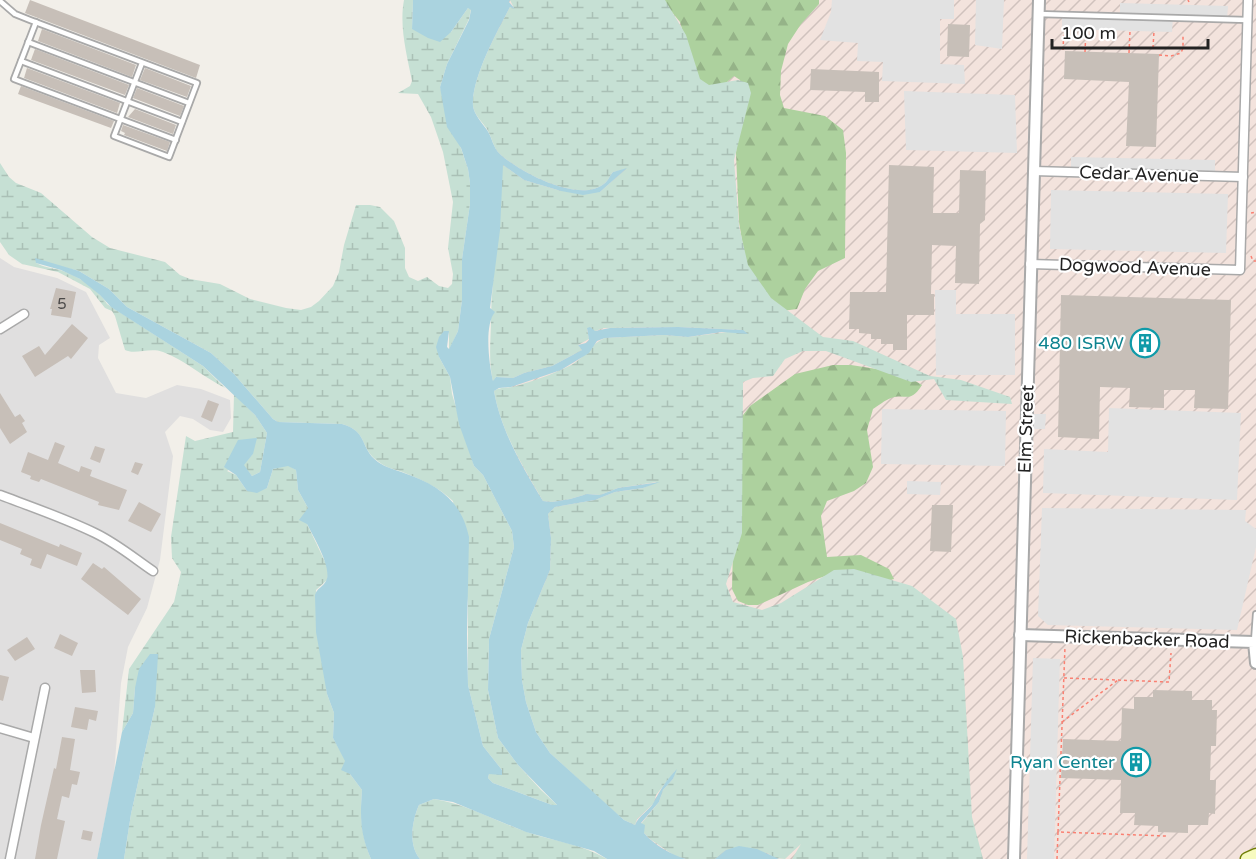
<svg xmlns="http://www.w3.org/2000/svg" width="1256" height="859" viewBox="0 0 1256 859" font-family="'Varela Round',sans-serif">
<style>
.residential{fill:#e0dfdf}
.military{fill:url(#military-furrows)}
.forest{fill:url(#forest-firs)}
.wetland{fill:url(#wetland-marsh)}
.parking{fill:#e2e2e2}
.water{fill:#aad3df}
.building{fill:#c7bfb8}
.lines{fill:none;stroke-linecap:round;stroke-linejoin:round}
.service-casing{stroke:#a9a9a9;stroke-width:8}
.minor-casing{stroke:#a9a9a9;stroke-width:11}
.tertiary-casing{stroke:#a9a9a9;stroke-width:14}
.secondary-casing{stroke:#707d05;stroke-width:15}
.path{stroke:#fa8072;stroke-width:1.5;stroke-dasharray:3 3;stroke-linecap:butt}
.service{stroke:#fff;stroke-width:4.5}
.minor{stroke:#fff;stroke-width:8}
.tertiary{stroke:#fff;stroke-width:10}
.secondary{stroke:#f7fabf;stroke-width:12}
.labels{text-anchor:middle;stroke-width:4.5;stroke-linejoin:round;paint-order:stroke}
.number-label{font-size:15px;fill:#4b4948}
.street-label{font-size:18px;fill:#222;stroke:#fff}
.culture-label{font-size:18px;fill:#0d838f;stroke:#fff;text-anchor:end}
</style>
<defs>
<pattern id="military-furrows" width="10" height="10" patternUnits="userSpaceOnUse" patternTransform="scale(1.5)"><rect width="10" height="10" fill="#f3e3dd"/><path d="M-1 1l2-2M0 10L10 0M9 11l2-2" fill="none" stroke="#d0c2bd"/></pattern>
<pattern id="forest-firs" width="22" height="20" patternUnits="userSpaceOnUse" patternTransform="scale(1.5)"><rect width="22" height="20" fill="#add19e"/><path d="M5 1l3.5 6h-7zM16 11l3.5 6h-7z" fill="#95b388"/></pattern>
<pattern id="wetland-marsh" width="20" height="14" patternUnits="userSpaceOnUse" patternTransform="scale(1.5)"><rect width="20" height="14" fill="#c6e0d4"/><path d="M1 5h8M5 5V1M11 12h8M15 12V8" fill="none" stroke="#aac0b6"/></pattern>
</defs>
<rect width="100%" height="100%" fill="#f2efe9"/>
<!-- residential -->
<polygon class="residential" points="0,258 14,267 57,278 86,292 110,338 99,345 98,358 116,393 146,398 177,385 201,389 230,400 231,418 223,432 210,430 193,419 180,416 165,432 173,456 160,560 147,608 128,647 121,683 114,775 97,859 0,859"/>
<!-- military -->
<polygon class="military" points="486,0 1256,0 1256,859 644,859 525,584"/>
<!-- forest -->
<g class="forest">
<polygon points="662,0 819,0 819,4 801,24 788,44 781,71 780,95 784,108 825,116 843,130 846,153 845,258 818,271 805,289 797,309 767,313 749,282 739,222 736,153 742,93 740,80 734,76 721,87 699,87 680,22"/>
<path d="M833,365H851L902,373L922,385C910,404 906,393 891,398C885,400 878,406 873,409L867,430L873,467L866,483L854,491L827,501L821,516L827,557L861,555L889,569L894,579L883,582L837,572L808,582L758,605H748L738,601L732,589L736,424L750,406L795,374Z"/>
</g>
<!-- wetland -->
<g class="wetland">
<path d="M404,0H413L412,29L451,32L468,8L471,9L469,19L447,64L440,87L468,169L470,183V204L462,259V300L458,331L449,350V331L439,357L450,377L452,394L474,466L483,475L512,531L514,547L489,639L488,690L498,738L518,765L541,790L557,805H552L493,783L488,778L489,774H502V770L483,746L468,685V603L453,501C437,486 420,479 400,471C393,469 385,467 379,462C359,449 369,432 342,424L278,422L273,419L234,374L211,353L127,307L109,289L79,271L55,265L36,263C43,267 52,268 60,270C76,275 98,288 107,304L203,366L225,388C203,377 185,360 163,352C150,347 135,355 125,350L115,316L112,311L105,308L90,289L58,272L22,264L9,255L0,242V163L9,177L16,183L41,193L92,237L110,248L165,262L180,275L190,279L220,284L250,299L286,308L301,310L311,307L319,301L333,286L339,272L344,245L356,205H370L380,207L394,221L405,248V268L409,277L418,281L427,277L439,286L448,288L452,284L453,274L448,248L453,202L443,152L431,117L418,94L398,93L410,86L412,81C407,55 399,27 404,0Z"/>
<path d="M510,0H665L686,35L700,79L709,85L738,80L748,83L751,93L734,160L739,226L748,265L771,298L823,337L853,341L930,376L961,380L1010,397L1012,404L946,400L934,379L911,382L826,351H803L785,359L773,376L753,378L743,382L742,533L726,584L733,602L762,610L781,603L834,570L854,569L912,586L956,619L963,657L972,817L983,859H792L801,844L785,859L775,858L767,853L726,850L715,859H686L675,856L650,839L644,833L641,824L659,802L663,790L673,779L675,771L656,795L654,803L637,819L635,825L624,820L611,809L550,753L536,732L526,702L522,680L521,650L528,623L550,570L551,538L548,514L555,507L595,500L615,492L643,488L657,482L618,488L600,495L587,494L570,499L552,502L543,501C522,465 501,431 494,391C500,387 505,388 512,387C529,383 559,372 573,364C586,356 592,343 605,338L664,335L688,337L743,330L678,327L604,328L595,331L587,329L589,339L578,345L582,350L552,366L524,373L513,378L496,377L493,382C488,359 491,339 491,317C492,267 503,218 501,168L503,165L524,180L561,191L600,192L626,169L613,172C610,175 608,181 605,183C581,205 519,172 500,154C493,148 492,137 487,129C482,122 474,114 473,106C471,79 497,32 510,7L514,8Z"/>
<path d="M234,394L255,415L267,433L260,472L252,476L243,465L253,454L227,471L236,475L247,491L267,488L273,469L288,465L296,470L298,490L308,508L307,524L329,570L327,580L316,590L327,694L334,713L333,738L346,761L350,774L362,790C360,815 361,836 371,859H124L131,814L155,707L135,688L133,713L122,732L129,669L174,602L181,572L172,558L171,537L186,436L195,441L233,432Z"/>
<path d="M434,799C467,804 495,821 527,832C553,841 582,844 607,859H420C408,845 412,821 419,805Z"/>
</g>
<!-- parking -->
<g class="parking">
<polygon points="832,0 954,0 954,19 940,19 940,64 964,65 965,84 882,81 883,62 857,61 858,43 820,40 831,12"/>
<polygon points="976,0 1004,0 1002,49 975,45"/>
<polygon points="1120,3 1228,6 1227,19 1173,17 1172,32 1062,29 1062,15 1120,16"/>
<polygon points="904,91 1015,95 1017,153 906,150"/>
<polygon points="1071,157 1215,160 1215,177 1071,172"/>
<polygon points="1051,190 1228,194 1226,253 1050,249"/>
<polygon points="935,290 956,290 956,314 1015,314 1015,375 936,375"/>
<polygon points="1109,408 1241,413 1237,500 1043,493 1044,449 1108,452"/>
<polygon points="882,409 1006,411 1005,466 881,464"/>
<polygon points="1034,414 1046,414 1045,429 1033,429"/>
<polygon points="907,481 941,482 940,495 907,494"/>
<polygon points="1042,508 1246,510 1245,521 1256,529 1256,547 1237,630 1048,625 1038,616"/>
<polygon points="1033,658 1060,659 1054,859 1027,859"/>
</g>
<!-- water -->
<g class="water">
<path d="M413,0H510L509,2L515,9L510,7C497,32 471,79 473,106C474,114 482,123 487,130C492,137 493,148 500,154C519,172 581,205 605,183C608,181 610,175 613,172L627,168L600,192L583,195L561,191L524,180L503,165L500,230L490,308L495,312C484,325 489,364 493,381L496,377L513,378L524,373L552,366L582,350L578,345L586,343L589,340L587,328L590,327L595,331L610,328L678,327L743,330L748,334L722,332L688,337L664,335L605,338L597,341L589,353L561,370L511,387L499,388L494,391C501,431 522,466 543,501L552,502L570,499L587,494L600,495L618,488L660,482L643,488L615,492L595,500L555,507L548,514L551,538L550,570L528,623L521,650L522,680L526,702L536,732L550,753L624,820L635,825C639,815 649,811 654,802C660,790 667,779 677,769L673,779L663,790L659,802L641,823L645,825L644,833C654,845 672,855 686,859H607L594,851L526,832L453,802L434,799L419,805C412,821 408,845 420,859H371C360,834 360,817 362,790L350,774L341,770L345,761L333,738L334,713L327,694L316,632L315,595C317,588 323,587 326,581C333,569 313,536 307,524L299,520L308,508L298,490L296,470L288,466L273,469L267,488L257,493L247,491L236,475L224,467L238,440L257,438L253,454L244,465L252,476L260,472L267,433L255,415L203,366L111,307L100,295L80,279L61,270L36,263L35,258L79,271L109,289L127,307L211,353L234,374L273,419L278,422L342,424C369,432 359,448 378,462C385,467 396,470 404,473C438,485 461,500 469,537L467,634L468,685L483,746L502,770V775L489,774L488,778L493,783L552,805H557L518,765L498,738L488,690L489,639L514,547L512,531L483,475L474,466L459,424L450,377L439,357L436,347L439,337L444,331H449L447,347L449,349L458,331L462,300V259L470,204V183L468,169L461,148L447,127L440,87L447,64L469,20L471,10L468,8L451,32L440,42L428,38L412,29Z"/>
<polygon points="150,654 158,654 155,707 131,814 124,859 97,859 122,732 133,713 135,688 139,669"/>
<polygon points="739,846 757,849 779,859 715,859 726,850"/>
</g>
<!-- building -->
<g class="building">
<polygon points="30,0 200,65 196,78 25,13"/>
<polygon points="948,24 970,25 969,57 947,56"/>
<polygon points="42,29 136,65 132,77 38,41"/>
<polygon points="35,49 129,85 125,95 31,60"/>
<polygon points="1065,51 1159,54 1156,147 1126,146 1129,82 1064,79"/>
<polygon points="27,68 120,103 117,113 24,78"/>
<polygon points="145,68 191,86 187,97 140,80"/>
<polygon points="811,69 879,72 879,102 865,102 865,92 810,90"/>
<polygon points="21,86 114,121 111,128 18,94"/>
<polygon points="137,88 184,106 180,116 133,98"/>
<polygon points="135,109 176,125 173,134 128,117"/>
<polygon points="123,125 170,142 167,151 124,135 125,133 121,131"/>
<polygon points="889,165 934,167 933,213 959,213 960,170 986,171 985,220 980,224 979,284 955,283 956,246 932,245 931,294 934,294 934,315 907,315 907,350 893,350 893,344 881,344 881,339 871,339 871,334 859,333 859,329 849,329 850,292 886,292"/>
<polygon points="56,288 76,292 71,318 51,315 52,309 50,309"/>
<polygon points="1061,295 1231,300 1228,409 1194,408 1195,390 1164,390 1164,408 1129,407 1130,388 1100,387 1099,439 1058,437"/>
<polygon points="72,324 88,338 71,359 68,356 35,377 22,356 39,346 45,355"/>
<polygon points="0,393 15,417 20,414 25,421 22,423 27,432 10,444 0,428"/>
<polygon points="208,400 219,404 212,422 201,417"/>
<polygon points="55,442 65,446 58,463 79,472 81,466 92,470 90,476 127,490 119,510 98,505 99,502 41,479 39,482 30,479 31,476 21,472 28,452 48,460"/>
<polygon points="95,446 105,449 100,463 90,459"/>
<polygon points="135,462 143,464 138,475 131,472"/>
<polygon points="139,502 161,514 151,532 128,521"/>
<polygon points="932,505 953,505 951,552 930,551"/>
<polygon points="0,523 59,547 60,544 82,553 77,566 47,554 41,569 30,565 32,559 20,554 22,549 0,540"/>
<polygon points="93,563 102,569 104,567 141,599 128,615 81,579"/>
<polygon points="60,634 78,643 72,656 54,648"/>
<polygon points="27,637 35,649 15,661 7,650"/>
<polygon points="80,670 95,670 96,692 82,693"/>
<polygon points="0,675 9,677 3,701 0,700"/>
<polygon points="1153,690 1192,691 1192,700 1212,700 1212,710 1217,710 1216,746 1211,746 1210,780 1216,780 1215,814 1209,813 1208,825 1188,825 1188,833 1158,832 1158,826 1134,825 1135,813 1120,813 1121,780 1061,778 1063,739 1121,741 1122,708 1134,709 1134,697 1153,697"/>
<polygon points="75,707 98,711 96,721 89,719 87,730 71,727"/>
<polygon points="62,737 75,739 70,770 80,772 77,785 72,784 69,798 62,796 57,819 65,821 57,859 35,859 41,825 54,768 56,769"/>
<polygon points="83,830 93,832 91,841 81,839"/>
</g>
<g class="lines">
<!-- service casing -->
<g class="service-casing">
<g id="service">
<polyline points="0,1 15,14 30,20 197,83 169,157 114,136 142,63"/>
<polyline points="1038,14 1248,20"/>
<polyline points="36,22 21,61 182,122"/>
<polyline points="28,42 189,103"/>
<polyline points="21,61 14,79 176,140"/>
<polyline points="1254,642 1256,614"/>
</g>
</g>
<!-- minor casing -->
<g class="minor-casing">
<g id="minor">
<polyline points="1034,171 1243,177"/>
<polyline points="1030,264 1240,270 1248,0"/>
<polyline points="0,329 24,314"/>
<path d="M0,495C32,507 64,518 95,533C116,543 134,558 153,571"/>
<polyline points="0,728 34,738"/>
<polyline points="10,859 45,688"/>
</g>
</g>
<!-- tertiary casing -->
<g class="tertiary-casing">
<g id="tertiary">
<polyline points="1020,635 1254,642 1256,663"/>
<polyline points="1014,859 1039,0"/>
</g>
</g>
<!-- secondary casing -->
<g class="secondary-casing">
<polyline id="secondary" points="1247,859 1256,855"/>
</g>
<!-- path -->
<g class="path">
<polyline points="1188,0 1189,2"/>
<polyline points="1153,48 1154,31"/>
<polyline points="1063,50 1064,29"/>
<polyline points="1085,52 1086,29"/>
<polyline points="1129,53 1130,31"/>
<polyline points="1159,55 1171,56 1181,53 1183,48 1183,34"/>
<polyline points="1251,213 1256,212"/>
<polyline points="1251,256 1253,261 1256,261"/>
<polyline points="1064,678 1169,682 1171,653"/>
<polyline points="1062,722 1118,680"/>
<polyline points="1058,832 1065,647"/>
<polyline points="1057,859 1058,832 1166,836"/>
</g>
<!-- service -->
<use href="#service" class="service"/>
<!-- minor -->
<use href="#minor" class="minor"/>
<!-- tertiary -->
<use href="#tertiary" class="tertiary"/>
<!-- secondary -->
<use href="#secondary" class="secondary"/>
</g>
<!-- icons -->
<defs>
<g id="building-ring" transform="scale(1.5)"><circle r="9.5" fill="#fff" stroke="#0f9aa8" stroke-width="1.5"/><path d="M-4-6H4V6H1V3H-1V6H-4ZM-2.5-4.3h1.7v1.8h-1.7ZM.8-4.3h1.7v1.8H.8ZM-2.5-1h1.7V.8h-1.7ZM.8-1h1.7V.8H.8Z" fill="#0f9aa8"/></g>
</defs>
<g fill-rule="evenodd">
<use href="#building-ring" x="1145" y="343"/>
<use href="#building-ring" x="1136" y="762"/>
</g>
<g class="labels">
<!-- number labels -->
<g class="number-label">
<text x="62" y="309">5</text>
</g>
<!-- street labels -->
<g class="street-label">
<text transform="translate(1139 174) rotate(2)" y="6">Cedar Avenue</text>
<text transform="translate(1135 267) rotate(2)" y="6">Dogwood Avenue</text>
<text transform="translate(1026 429) rotate(-88)" y="6">Elm Street</text>
<text transform="translate(1147 639) rotate(2)" y="6">Rickenbacker Road</text>
</g>
<!-- culture labels -->
<g class="culture-label">
<text x="1124" y="349">480 ISRW</text>
<text x="1115" y="768">Ryan Center</text>
</g>
</g>
<!-- scale -->
<path d="M1052 39v9h156v-9" fill="none" stroke="#222222" stroke-width="3"/>
<text x="1061" y="39" font-size="18" fill="#222222" stroke="#ffffff" stroke-width="4.5" paint-order="stroke">100 m</text>
</svg>
